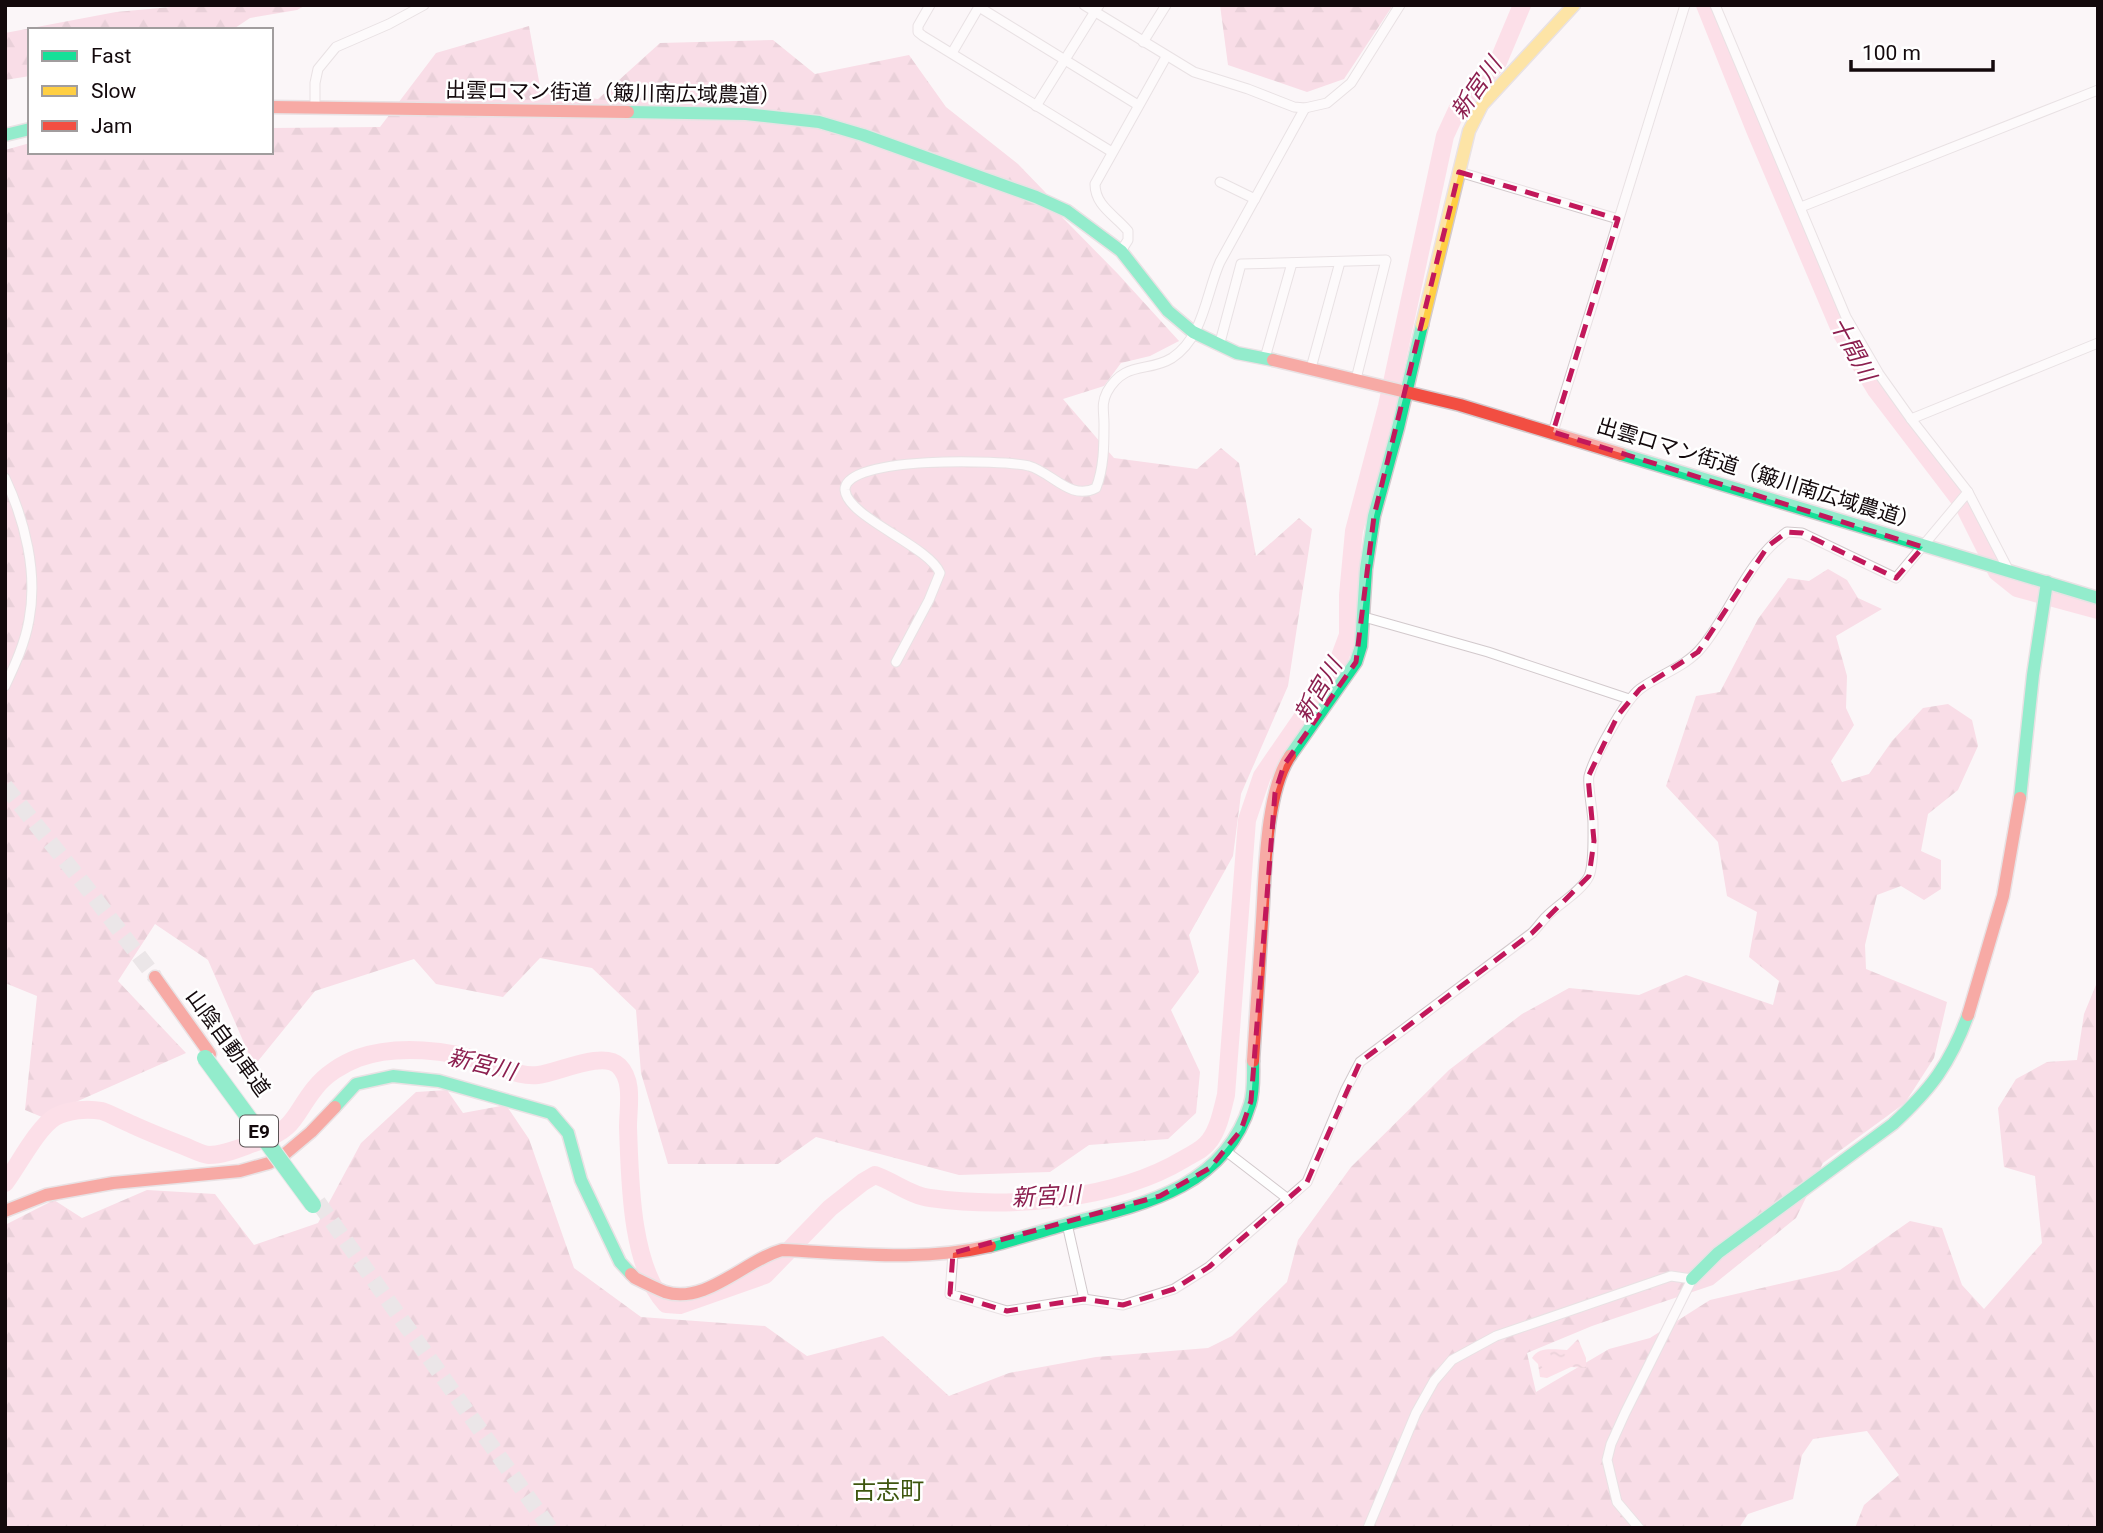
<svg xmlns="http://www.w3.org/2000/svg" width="2103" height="1533" viewBox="0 0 2103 1533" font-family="Roboto,'Noto Sans JP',sans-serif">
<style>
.forest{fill:url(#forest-firs)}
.water{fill:url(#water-ripples)}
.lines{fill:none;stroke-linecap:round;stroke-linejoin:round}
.river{stroke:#fcc4d5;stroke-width:18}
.highway-tunnel{stroke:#d8d2d5;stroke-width:16;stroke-dasharray:16 8;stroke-linecap:butt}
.street-casing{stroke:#d2c9cc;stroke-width:11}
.fast-casing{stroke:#d2c9cc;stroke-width:15}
.slow-casing{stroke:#d2c9cc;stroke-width:15}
.jam-casing{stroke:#d2c9cc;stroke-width:15}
.street{stroke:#fefefe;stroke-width:9}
.fast{stroke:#16e098;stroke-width:12}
.slow{stroke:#ffcf43;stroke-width:12}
.jam{stroke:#f24e42;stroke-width:12}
.fast-bridge-casing{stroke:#d8d4d6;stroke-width:18;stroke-linecap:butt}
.fast-bridge{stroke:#16e098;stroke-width:16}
.marked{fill:none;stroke:#c2185b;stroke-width:5;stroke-dasharray:14 9;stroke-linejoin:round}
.labels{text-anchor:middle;stroke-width:5;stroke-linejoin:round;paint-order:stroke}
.shield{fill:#fff;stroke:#5a5355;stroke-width:2}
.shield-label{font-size:19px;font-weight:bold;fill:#13090c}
.street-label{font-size:21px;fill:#13090c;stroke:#fff}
.water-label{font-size:23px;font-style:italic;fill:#8c1f4f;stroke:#fff}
.quarter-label{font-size:24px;fill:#3e560e;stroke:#fff}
</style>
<defs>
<pattern id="forest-firs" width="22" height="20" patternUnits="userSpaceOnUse" patternTransform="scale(1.75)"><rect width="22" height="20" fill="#f6bfd2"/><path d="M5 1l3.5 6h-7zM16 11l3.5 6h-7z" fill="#d2a3b3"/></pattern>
<pattern id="water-ripples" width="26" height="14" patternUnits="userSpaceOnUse" patternTransform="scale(1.75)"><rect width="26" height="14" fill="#fcc4d5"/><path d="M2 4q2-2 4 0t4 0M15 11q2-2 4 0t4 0" fill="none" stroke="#d7a7b6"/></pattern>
</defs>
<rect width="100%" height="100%" fill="#fbf6f8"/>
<!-- forest -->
<g class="forest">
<polygon points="193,5 306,5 297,10 250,18 232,30 30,30 30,76 5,80 5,33 116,12"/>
<polygon points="1220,5 1393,5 1344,79 1307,92 1228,65"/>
<polygon points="529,26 541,92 598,99 660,43 773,40 815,74 909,55 946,107 1018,164 1045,192 1063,218 1118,274 1179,341 1150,356 1121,363 1104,386 1063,399 1114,458 1197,469 1221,448 1239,463 1256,556 1299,518 1312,529 1288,686 1241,794 1233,856 1189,935 1199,972 1171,1010 1200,1072 1196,1113 1168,1139 1089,1145 1050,1172 959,1175 816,1137 778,1164 668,1164 641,1073 636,1010 592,968 540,958 503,997 436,984 414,959 315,991 254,1066 208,960 155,924 118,981 186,1053 42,1117 25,1110 37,996 5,983 5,150 30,143 30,152 271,152 271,128 380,127 436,53"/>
<polygon points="1828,569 1847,580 1858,598 1882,609 1836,636 1847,676 1846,708 1854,725 1831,761 1842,782 1869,774 1892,741 1923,708 1948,704 1972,720 1978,746 1958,790 1928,814 1921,851 1941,860 1941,889 1924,900 1901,886 1877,895 1865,945 1866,969 1947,1002 1934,1058 1905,1103 1823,1163 1796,1218 1713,1285 1592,1326 1527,1353 1536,1392 1609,1349 1650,1338 1710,1300 1840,1270 1910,1221 1942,1228 1962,1285 1984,1309 2042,1243 2035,1176 2004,1167 1998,1108 2016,1079 2047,1062 2077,1060 2084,1014 2098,980 2098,1528 1855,1528 1864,1505 1899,1475 1867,1431 1813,1439 1802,1455 1793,1499 1748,1514 1739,1528 5,1528 5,1225 54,1200 82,1218 147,1190 215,1194 254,1245 318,1223 361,1143 416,1092 447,1090 463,1113 506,1105 529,1139 574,1268 641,1317 765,1326 807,1356 883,1336 949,1396 1009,1373 1096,1357 1208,1348 1232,1336 1287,1282 1298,1240 1351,1167 1449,1070 1522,1014 1569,988 1639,995 1686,975 1773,1005 1779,981 1749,957 1757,912 1727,896 1718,842 1666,786 1696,696 1720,692 1758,619 1788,578 1809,581"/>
</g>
<!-- water -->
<path class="water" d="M1578,1339L1586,1358V1368L1571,1367L1547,1378L1540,1377L1538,1364L1532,1358C1539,1346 1555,1350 1567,1350Z"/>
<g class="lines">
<!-- river -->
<g class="river">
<polyline points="1705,5 1755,130 1841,332 1876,390 1963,504 1997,572 2017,588 2098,610"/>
<path d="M5,1183C18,1166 37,1128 55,1117C68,1110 87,1108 102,1111C111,1114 121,1120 131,1124C148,1132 166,1139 184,1146C192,1149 201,1154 209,1155C226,1155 244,1146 260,1141C296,1129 294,1114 315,1088C325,1075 342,1064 358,1058C397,1044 449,1050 488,1063C506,1068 519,1077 538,1075C558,1073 603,1050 619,1066C634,1081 628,1107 628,1127C630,1177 630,1266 666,1304L680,1305L765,1275L830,1208L863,1182L875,1175C893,1181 911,1196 930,1198C1009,1209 1116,1200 1184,1159C1194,1153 1203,1150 1210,1140C1219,1127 1222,1111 1226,1095L1247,820L1262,776L1335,670L1348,635V595L1354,531L1387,406L1445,136L1457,110L1498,62L1522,5"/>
</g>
<!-- highway-tunnel -->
<g class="highway-tunnel">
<polyline points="5,786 87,888 155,977"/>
<polyline points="318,1202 550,1528"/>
</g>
<!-- street casing -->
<g class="street-casing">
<g id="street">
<polyline points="930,5 918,26 918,32 923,36 1112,152"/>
<polyline points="1084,5 1194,72 1248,89 1294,107 1305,108 1327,103 1351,83 1400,5"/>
<polyline points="1715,5 1846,317 1879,374 1911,419 1968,492 2009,571"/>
<polyline points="979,7 1138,105"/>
<polyline points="1143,42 1166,5"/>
<polyline points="952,53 980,5"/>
<polyline points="1036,106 1099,5"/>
<polyline points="315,107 315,83 318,69 336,47 389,24 424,5"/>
<polyline points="1459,172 1618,219"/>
<polyline points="1220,182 1255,199"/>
<polyline points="1801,207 2098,90"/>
<path d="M1121,251L1128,240V231C1115,215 1095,206 1095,184L1166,57"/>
<polyline points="1219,346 1241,264 1386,260 1356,379"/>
<polyline points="1265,358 1292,263"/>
<polyline points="1311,368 1340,262"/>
<polyline points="1911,419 2098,343"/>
<polyline points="1553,432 1685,5"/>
<path d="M5,478C25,521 38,573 29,620C25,643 15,665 5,686"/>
<polyline points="1364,617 1488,652 1629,699"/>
<path d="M896,662L929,600L940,573C929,546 847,517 845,490C844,455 1004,460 1029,466C1053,473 1070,501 1096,488C1104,468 1104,445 1104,424C1104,411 1101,404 1107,392C1125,360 1148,373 1172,358C1204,337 1206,293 1220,262L1305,108"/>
<polyline points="1227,1152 1288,1199"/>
<polyline points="1067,1224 1084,1299"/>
<path d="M953,1253L950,1294L1007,1311L1084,1299L1123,1305L1174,1289L1209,1267L1307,1182L1346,1089L1360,1062L1532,933C1537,928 1541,922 1546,917C1557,905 1582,891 1589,876C1594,865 1593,836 1593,823C1593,812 1587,784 1589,776C1594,757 1625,700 1640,689C1660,674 1686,667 1702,647C1733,609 1746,562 1787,532L1802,533L1896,578L1968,492"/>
<polyline points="1368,1528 1416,1413 1434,1381 1452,1360 1496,1336 1671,1276 1692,1279 1625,1413 1611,1444 1607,1460 1617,1502 1639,1528"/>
</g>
</g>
<!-- fast casing -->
<g class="fast-casing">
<g id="fast">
<polyline points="628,112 746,114 819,122 863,135 1036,197 1067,211 1121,251 1168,311 1193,332 1237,353 1273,360"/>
<polyline points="5,135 30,129"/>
<polyline points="1621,454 2098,598"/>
<polyline points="1290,756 1356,662 1361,646 1366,569 1374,516 1398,428 1422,325"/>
<polyline points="2020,798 2033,675 2047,582"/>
<polyline points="335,1107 356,1084 393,1076 439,1081 551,1113 568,1133 581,1180 620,1262 631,1274"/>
<path d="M990,1246C1020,1238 1048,1229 1078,1221C1150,1203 1226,1184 1250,1104C1254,1091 1253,1075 1253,1061"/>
<path d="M1692,1279L1718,1253L1893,1124C1931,1089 1950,1064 1968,1015"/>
</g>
</g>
<!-- slow casing -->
<g class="slow-casing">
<polyline id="slow" points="1422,325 1469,131 1482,105 1574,5"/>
</g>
<!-- jam casing -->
<g class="jam-casing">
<g id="jam">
<polyline points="271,107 628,112"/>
<polyline points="1273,360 1460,405 1621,454"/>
<polyline points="155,977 210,1054"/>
<polyline points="1968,1015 2003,896 2020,798"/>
<path d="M1253,1061C1256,1014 1259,967 1262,921C1265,876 1265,793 1290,756"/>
<polyline points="5,1211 46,1195 113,1183 240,1171 269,1163 286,1153 311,1132 335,1107"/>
<path d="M631,1274L635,1278C645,1283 655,1288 665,1292C706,1305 745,1260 782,1250C851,1253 922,1262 990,1246"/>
</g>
</g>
<!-- street -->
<use href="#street" class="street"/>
<!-- fast -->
<use href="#fast" class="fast"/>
<!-- slow -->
<use href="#slow" class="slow"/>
<!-- jam -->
<use href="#jam" class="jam"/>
<!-- fast-bridge casing -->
<g class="fast-bridge-casing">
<polyline id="fast-bridge" points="205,1058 313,1205"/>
</g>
<!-- fast-bridge -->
<use href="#fast-bridge" class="fast-bridge"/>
</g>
<!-- marked area -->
<path d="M0 0H2103V1533H0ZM1459,172L1618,219L1553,432L1923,547L1896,578L1802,533L1787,532L1768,546L1698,652L1640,689L1618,715L1588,777L1594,841L1589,876L1532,933L1360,1062L1307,1182L1209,1267L1174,1289L1123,1305L1084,1299L1007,1311L950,1294L953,1253L1160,1196L1210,1168L1241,1130L1251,1101L1275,793L1284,765L1356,662L1374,516Z" fill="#fbf6f8" fill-opacity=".55" fill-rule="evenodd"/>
<path class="marked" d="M1459,172L1618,219L1553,432L1923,547L1896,578L1802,533L1787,532L1768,546L1698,652L1640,689L1618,715L1588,777L1594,841L1589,876L1532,933L1360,1062L1307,1182L1209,1267L1174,1289L1123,1305L1084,1299L1007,1311L950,1294L953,1253L1160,1196L1210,1168L1241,1130L1251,1101L1275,793L1284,765L1356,662L1374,516Z"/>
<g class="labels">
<!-- shield labels -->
<rect class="shield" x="240" y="1115.5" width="38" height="31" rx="5"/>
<g class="shield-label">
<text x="259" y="1138">E9</text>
</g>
<!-- street labels -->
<g class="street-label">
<text transform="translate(613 93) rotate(1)" y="7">出雲ロマン街道（簸川南広域農道）</text>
<text transform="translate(1758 474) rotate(17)" y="7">出雲ロマン街道（簸川南広域農道）</text>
<text transform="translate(228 1043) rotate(54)" y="7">山陰自動車道</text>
</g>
<!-- water labels -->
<g class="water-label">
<text transform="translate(1476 88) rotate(-55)" y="8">新宮川</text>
<text transform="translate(1853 349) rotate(61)" y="8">十間川</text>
<text transform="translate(1318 690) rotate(-59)" y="8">新宮川</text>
<text transform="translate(482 1064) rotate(14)" y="8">新宮川</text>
<text transform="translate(1046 1196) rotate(-3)" y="8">新宮川</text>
</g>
<!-- quarter labels -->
<g class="quarter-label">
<text x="888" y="1499">古志町</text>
</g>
</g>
<!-- border -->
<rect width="2103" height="1533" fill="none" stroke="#13090c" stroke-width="14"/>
<!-- legend -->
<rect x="28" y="28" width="245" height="126" fill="#ffffff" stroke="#a19d9e" stroke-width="2"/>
<rect x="42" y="51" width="35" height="10" fill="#16e098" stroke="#a19d9e" stroke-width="2"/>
<text x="91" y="63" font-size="21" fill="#13090c">Fast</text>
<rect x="42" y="86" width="35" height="10" fill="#ffcf43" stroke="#a19d9e" stroke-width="2"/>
<text x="91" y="98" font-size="21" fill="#13090c">Slow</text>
<rect x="42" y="121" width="35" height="10" fill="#f24e42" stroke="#a19d9e" stroke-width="2"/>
<text x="91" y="133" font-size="21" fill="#13090c">Jam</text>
<!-- scale -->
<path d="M1851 60v10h142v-10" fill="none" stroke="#13090c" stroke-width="3.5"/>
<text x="1862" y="60" font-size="21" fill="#13090c" stroke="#ffffff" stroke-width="5" paint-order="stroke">100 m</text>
</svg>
